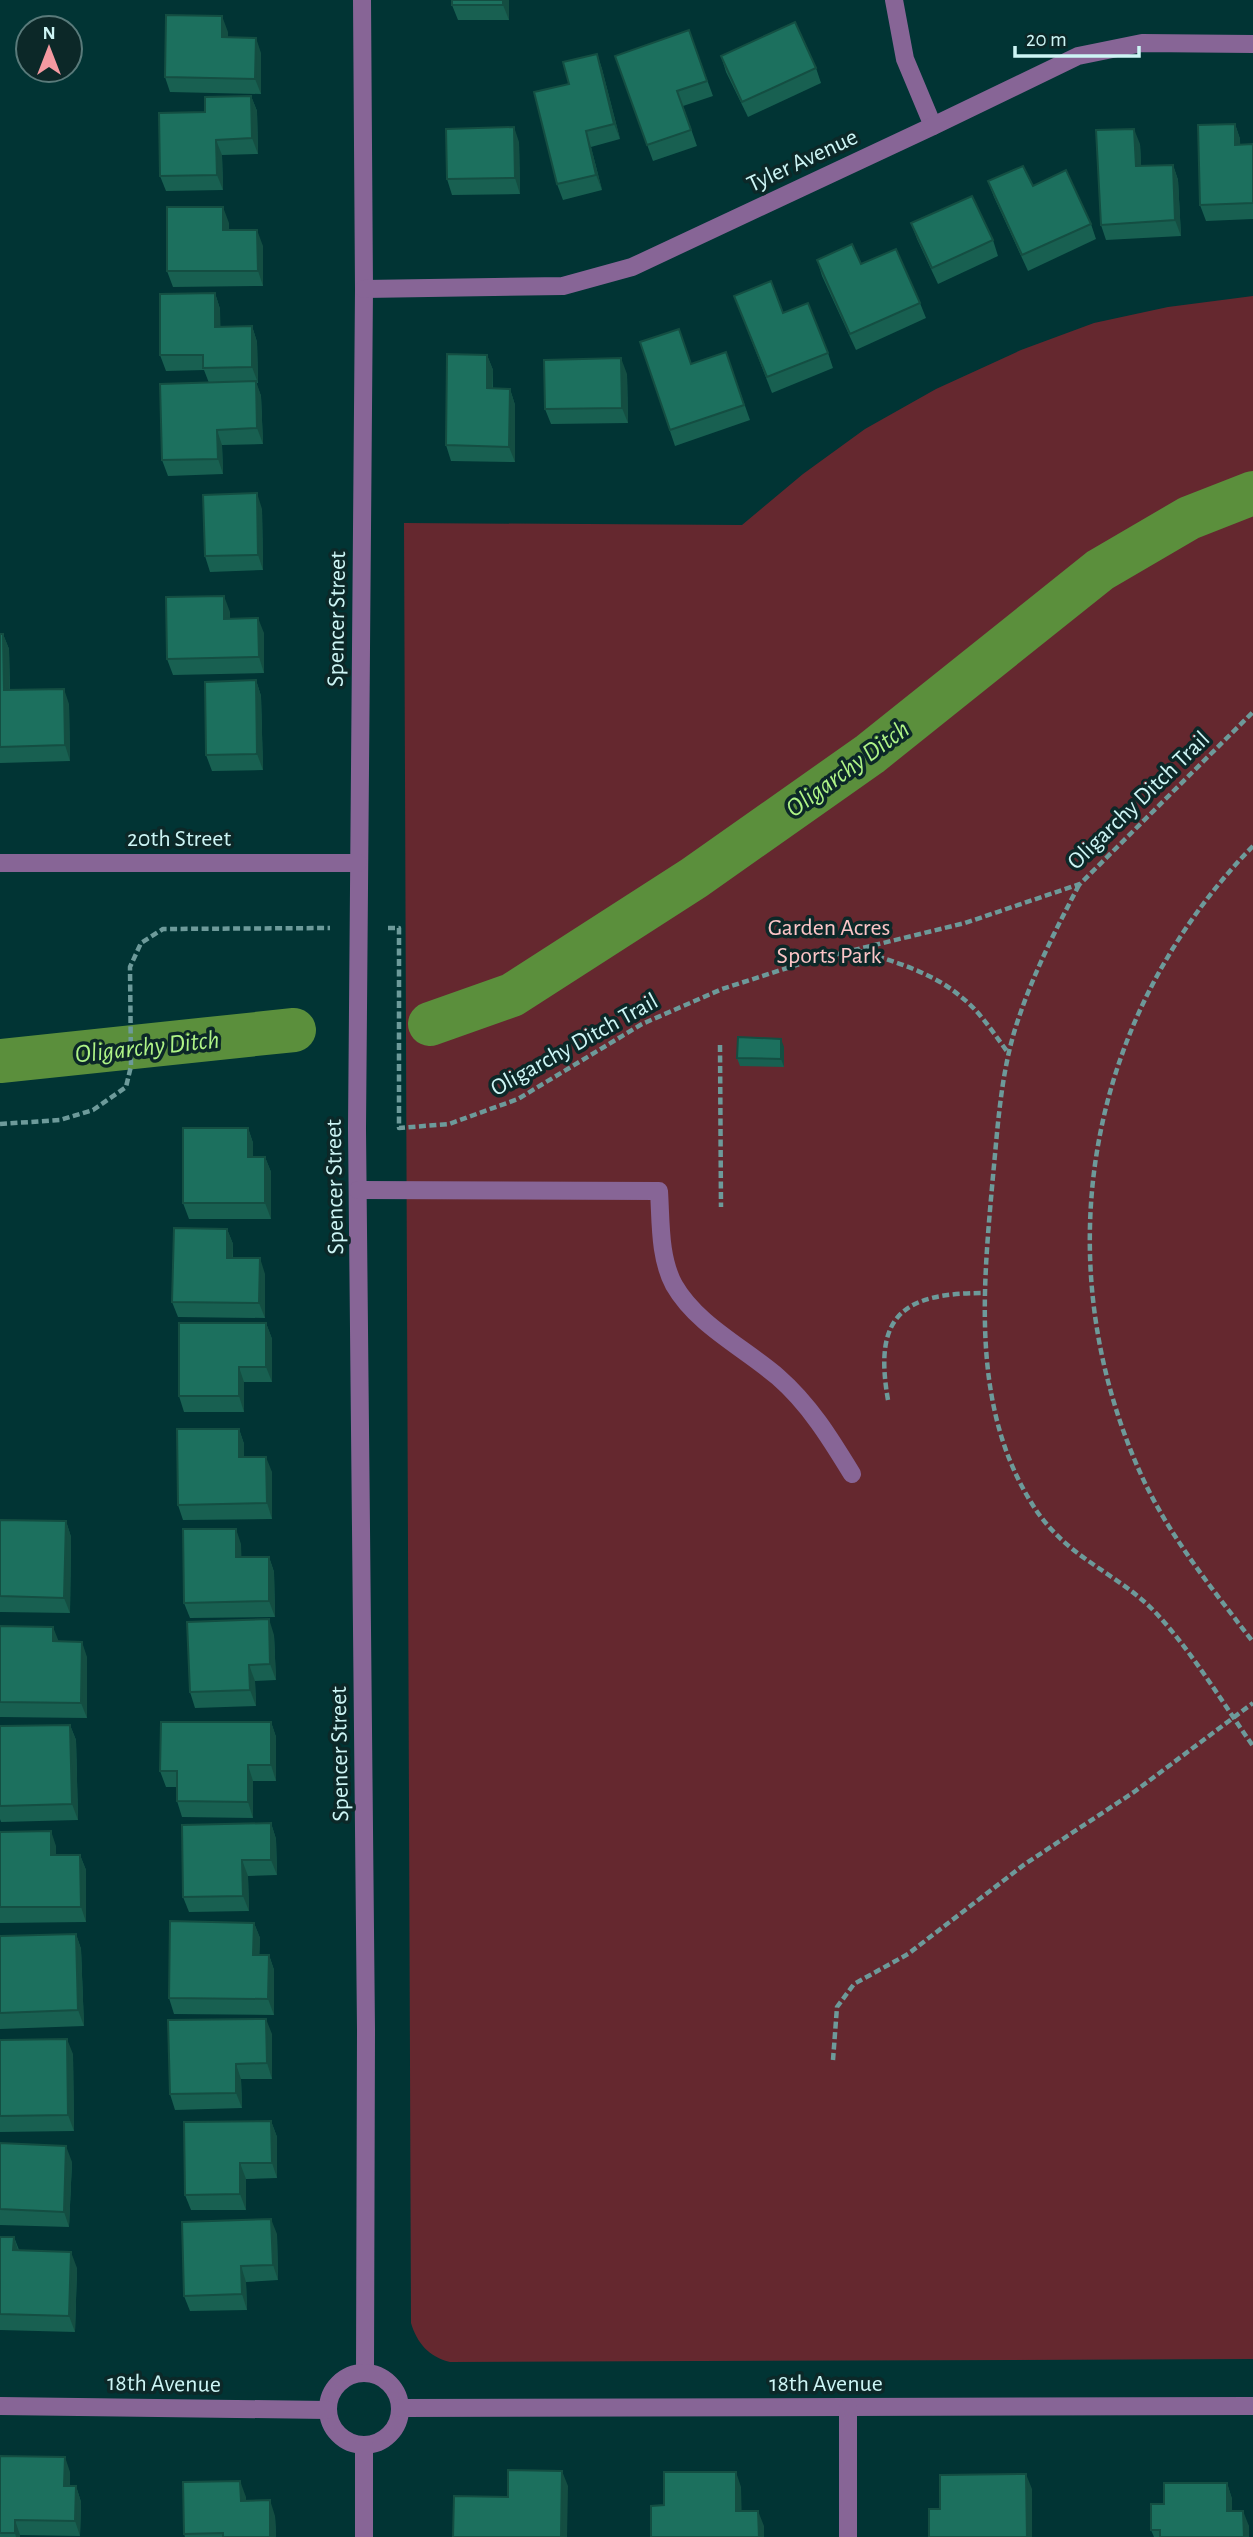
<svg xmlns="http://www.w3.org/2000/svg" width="1253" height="2537" viewBox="0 0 1253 2537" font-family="'Alegreya Sans',sans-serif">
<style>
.green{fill:#65282f}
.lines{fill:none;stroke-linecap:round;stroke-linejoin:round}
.canal{stroke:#5b8f3c;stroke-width:44}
.path{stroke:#6d9a9a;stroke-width:4.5;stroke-dasharray:7 3.5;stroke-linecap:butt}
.minor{stroke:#876596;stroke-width:18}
.wall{fill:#186051}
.shaded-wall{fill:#144e42}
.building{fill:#1c705e;stroke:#144e42;stroke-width:2}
.labels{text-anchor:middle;stroke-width:7;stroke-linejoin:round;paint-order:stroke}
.street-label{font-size:24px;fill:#cdf5f5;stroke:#0c2828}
.park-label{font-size:24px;fill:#fcc5c7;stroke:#0c2828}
.water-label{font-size:26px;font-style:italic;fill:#aff487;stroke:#0c2828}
</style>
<rect width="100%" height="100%" fill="#013434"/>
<!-- green -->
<path class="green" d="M1253,296V2359L450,2362C429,2357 417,2343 411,2323L404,523L742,525L803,474L865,429L936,389L1021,350L1094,323L1168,307Z"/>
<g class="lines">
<!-- canal -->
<g class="canal">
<polyline points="430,1024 512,995 694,878 870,754 1100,570 1189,518 1253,493"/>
<polyline points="0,1061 294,1030"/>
</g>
<!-- path -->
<g class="path">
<path d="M1253,846C1089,1014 1044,1255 1139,1470C1167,1534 1211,1587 1253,1642"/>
<path d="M1079,885C1056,929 1034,972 1018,1020C1001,1070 998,1124 993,1176C983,1289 970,1411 1036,1510C1070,1560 1118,1573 1156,1613C1193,1653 1222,1702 1253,1746"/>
<polyline points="388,928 399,928 399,1128 449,1124 518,1099 642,1024 722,989 809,961 965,923 1080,884 1253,712"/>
<path d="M857,950C892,961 932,972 960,996C980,1011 994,1034 1009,1054"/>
<polyline points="720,1045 721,1207"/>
<polyline points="0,1124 60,1120 93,1110 126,1087 131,1066 130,967 141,943 163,929 330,928"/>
<path d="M888,1400C873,1315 903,1293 984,1293"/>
<polyline points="833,2060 837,2007 854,1984 908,1954 1025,1864 1134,1792 1253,1703"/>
</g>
<!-- minor -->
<g class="minor">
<polyline points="362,0 364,289 357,1129 366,2029 365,2373"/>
<polyline points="894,0 905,59 933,126"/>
<polyline points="364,289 563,286 632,267 933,126 1078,56 1142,43 1253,44"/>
<polyline points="0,863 358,863"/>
<path d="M358,1190L659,1191C661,1221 659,1257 674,1285C697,1325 743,1347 778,1377C809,1404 830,1438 852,1474"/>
<circle cx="364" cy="2409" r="36"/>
<polyline points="0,2406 327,2410"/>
<polyline points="400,2408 1253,2406"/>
<polyline points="848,2408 848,2537"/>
<polyline points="364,2445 364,2537"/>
</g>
</g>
<!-- wall -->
<g class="wall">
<polygon points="509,0 509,20 458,20 452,5"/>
<polygon points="689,30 713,96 683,106 697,146 653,161 615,56"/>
<polygon points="228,32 228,37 261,53 261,94 170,92 165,77"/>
<polygon points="597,54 602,69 620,139 591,147 602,190 563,200 557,184 569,84"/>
<polygon points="721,56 816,68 821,83 748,117 726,72"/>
<polygon points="251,96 257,111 258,154 222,155 223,190 166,191 160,176 205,112"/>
<polygon points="1235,124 1240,139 1240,145 1253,144 1253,219 1206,221 1200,205"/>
<polygon points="519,142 520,194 452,195 447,179"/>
<polygon points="1140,144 1141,166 1173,165 1178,180 1181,236 1106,240 1101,225"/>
<polygon points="988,181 1033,186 1091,224 1096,239 1028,271 994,197"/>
<polygon points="229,223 229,230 263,246 263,286 173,287 167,271"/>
<polygon points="911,223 993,240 998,256 938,284 917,239"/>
<polygon points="817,260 861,264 920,303 926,318 856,350 822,276"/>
<polygon points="215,293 220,309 220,327 252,326 257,342 258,383 256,383 261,396 263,444 222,445 223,474 168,476 162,460 209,383 204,370 166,371 160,355"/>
<polygon points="740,311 783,313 828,353 833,368 772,393"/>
<polygon points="640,342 691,364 726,352 750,420 675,446"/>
<polygon points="487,355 493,370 493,389 510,389 515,405 515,462 451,461 446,445"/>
<polygon points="627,374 628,423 551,424 545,409"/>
<polygon points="262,509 263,570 210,572 205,556"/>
<polygon points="230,612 230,619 264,633 264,673 173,675 167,659"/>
<polygon points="0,634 3,634 9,649 10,690 69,704 70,761 0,763"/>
<polygon points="256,680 261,696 263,770 212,771 206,755"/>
<polygon points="784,1047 784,1067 740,1066 737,1058"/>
<polygon points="248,1128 253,1143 253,1157 265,1157 271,1172 271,1219 189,1219 183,1203"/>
<polygon points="227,1229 233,1244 233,1258 265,1274 265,1318 178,1317 172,1302"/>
<polygon points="266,1323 272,1339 272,1382 244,1382 244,1412 184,1412 179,1396"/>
<polygon points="239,1429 244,1444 244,1457 272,1472 272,1519 183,1520 178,1505"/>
<polygon points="0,1520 66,1521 71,1537 70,1613 0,1612"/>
<polygon points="241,1544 241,1557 269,1557 274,1572 275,1617 190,1618 184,1603"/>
<polygon points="0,1626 58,1641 87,1657 87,1718 0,1717"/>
<polygon points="274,1635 276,1680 255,1681 256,1706 195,1708 190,1692"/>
<polygon points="271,1722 276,1737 276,1781 253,1781 253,1818 182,1817 177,1801 177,1787 166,1787 160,1771"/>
<polygon points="70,1725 76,1740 78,1820 1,1822 0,1819 0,1726"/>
<polygon points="271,1823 276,1839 277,1875 248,1876 249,1911 189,1912 183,1897"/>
<polygon points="0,1832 56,1846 56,1855 80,1855 86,1870 86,1922 0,1923"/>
<polygon points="254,1923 260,1938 259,1955 269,1955 274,1970 274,2015 174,2014 169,1998"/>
<polygon points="76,1934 81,1949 84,2026 0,2029 0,1936"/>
<polygon points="272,2034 272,2079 241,2079 242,2108 175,2110 170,2094"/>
<polygon points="0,2040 73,2054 74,2131 0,2132"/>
<polygon points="271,2121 277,2137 277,2178 246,2179 246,2210 191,2210 185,2195"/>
<polygon points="0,2143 72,2162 69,2227 0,2225"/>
<polygon points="277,2234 278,2280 246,2282 247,2310 190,2311 184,2296"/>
<polygon points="0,2237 14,2237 19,2250 77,2268 75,2332 0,2330"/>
<polygon points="0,2456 70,2472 70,2486 76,2486 81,2502 80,2536 20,2535 20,2537 0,2537"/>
<polygon points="1227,2483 1232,2499 1232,2511 1249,2526 1249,2537 1154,2537 1151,2530 1164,2504"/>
<polygon points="246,2497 246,2501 275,2516 276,2537 185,2537 184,2534"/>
</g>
<!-- shaded-wall -->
<g class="shaded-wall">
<polygon points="503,0 509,0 509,20 503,5"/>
<polygon points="222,16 228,32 228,52 222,37"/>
<polygon points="256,38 261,53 261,94 255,79"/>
<polygon points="597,54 602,69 620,139 614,124"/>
<polygon points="251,96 257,111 258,154 252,138"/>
<polygon points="1235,124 1240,139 1241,161 1235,145"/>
<polygon points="514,127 519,142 520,194 515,178"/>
<polygon points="1134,129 1140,144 1142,182 1136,166"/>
<polygon points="586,131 591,147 602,190 596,175"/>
<polygon points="216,140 222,155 223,190 217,175"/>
<polygon points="1173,165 1178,180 1181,236 1175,220"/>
<polygon points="223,207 229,223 229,246 223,230"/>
<polygon points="257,230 263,246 263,286 258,271"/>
<polygon points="215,293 220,309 221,342 215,327"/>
<polygon points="252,326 257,342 258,383 252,367"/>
<polygon points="487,355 493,370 492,404 487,388"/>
<polygon points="621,358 627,374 628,423 622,408"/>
<polygon points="256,381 261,396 263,444 257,428"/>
<polygon points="510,389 515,405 515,462 509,447"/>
<polygon points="217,430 222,445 223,474 218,459"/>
<polygon points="257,493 262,509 263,570 258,555"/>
<polygon points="224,596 230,612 230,634 224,619"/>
<polygon points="258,618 264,633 264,673 259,657"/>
<polygon points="3,634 9,649 10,705 4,690"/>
<polygon points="256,680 261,696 263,770 257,754"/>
<polygon points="64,689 69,704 70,761 65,745"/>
<polygon points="781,1039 784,1047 784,1067 781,1059"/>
<polygon points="248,1128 253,1143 253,1172 248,1157"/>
<polygon points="265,1157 271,1172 271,1219 265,1203"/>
<polygon points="227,1229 233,1244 232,1274 227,1258"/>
<polygon points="260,1258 265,1274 265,1318 259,1303"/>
<polygon points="266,1323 272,1339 272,1382 266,1367"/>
<polygon points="239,1367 244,1382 244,1412 239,1396"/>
<polygon points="239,1429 244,1444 244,1472 239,1457"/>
<polygon points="266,1457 272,1472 272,1519 267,1503"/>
<polygon points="66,1521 71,1537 70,1613 64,1598"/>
<polygon points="236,1529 241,1544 242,1573 236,1557"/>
<polygon points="269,1557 274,1572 275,1617 269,1601"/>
<polygon points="269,1619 274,1635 276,1680 270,1664"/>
<polygon points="53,1627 59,1642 53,1641"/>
<polygon points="82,1642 87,1657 87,1718 81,1703"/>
<polygon points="249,1665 255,1681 256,1706 250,1690"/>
<polygon points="271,1722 276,1737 276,1781 271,1765"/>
<polygon points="70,1725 76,1740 78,1820 72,1804"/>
<polygon points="248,1765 253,1781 253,1818 248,1802"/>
<polygon points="271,1823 276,1839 277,1875 271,1860"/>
<polygon points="51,1831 56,1846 56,1870 51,1855"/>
<polygon points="80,1855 86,1870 86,1922 81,1907"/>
<polygon points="242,1860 248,1876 249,1911 243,1896"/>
<polygon points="254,1923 260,1938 259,1970 253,1955"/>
<polygon points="76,1934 81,1949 84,2026 78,2010"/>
<polygon points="269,1955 274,1970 274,2015 268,1999"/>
<polygon points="266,2019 272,2034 272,2079 267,2063"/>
<polygon points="67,2039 73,2054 74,2131 68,2115"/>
<polygon points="236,2064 241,2079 242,2108 236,2093"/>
<polygon points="271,2121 277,2137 277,2178 272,2163"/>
<polygon points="66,2146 72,2162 69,2227 64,2212"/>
<polygon points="240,2163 246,2179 246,2210 240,2194"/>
<polygon points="271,2219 277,2234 278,2280 273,2265"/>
<polygon points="14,2237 19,2253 13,2250"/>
<polygon points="71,2252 77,2268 75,2332 69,2316"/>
<polygon points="241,2266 246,2282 247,2310 242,2294"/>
<polygon points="65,2457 70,2472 70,2502 64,2486"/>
<polygon points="562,2471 568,2486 567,2537 561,2537"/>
<polygon points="736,2472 741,2487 742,2526 736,2511"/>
<polygon points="1026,2474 1032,2489 1032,2537 1027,2537"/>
<polygon points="240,2481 246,2497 246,2517 241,2501"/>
<polygon points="1227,2483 1232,2499 1232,2526 1227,2511"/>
<polygon points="76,2486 81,2502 80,2536 75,2521"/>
<polygon points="270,2500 275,2516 276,2537 270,2537"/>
<polygon points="758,2511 764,2526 764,2537 759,2537"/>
<polygon points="1243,2511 1249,2526 1249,2537 1244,2537"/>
<polygon points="15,2520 20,2535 20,2537 16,2537 15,2533"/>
</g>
<!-- building -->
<g class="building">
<rect x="452" y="0" width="51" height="5"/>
<polygon points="166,15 222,16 222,37 256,38 255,79 165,77"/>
<polygon points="795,22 816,68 742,102 721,56"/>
<polygon points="689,30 707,81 677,91 691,130 647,145 615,56"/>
<polygon points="597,54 614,124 586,131 596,175 557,184 534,92 569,84 563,62"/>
<polygon points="251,96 252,138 216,140 217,175 160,176 159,113 205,112 205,97"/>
<polygon points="1235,124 1235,145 1253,144 1253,203 1200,205 1198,125"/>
<polygon points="514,127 515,178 447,179 446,129"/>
<polygon points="1134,129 1136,166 1173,165 1175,220 1101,225 1096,130"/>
<polygon points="1023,166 1033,186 1066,170 1091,224 1022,255 988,181"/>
<polygon points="972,196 993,240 932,268 911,223"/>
<polygon points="167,207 223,207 223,230 257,230 258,271 167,271"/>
<polygon points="852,244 861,264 896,249 920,303 850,334 817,260"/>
<polygon points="771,281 783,313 808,303 828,353 767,377 734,296"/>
<polygon points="215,293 215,327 252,326 252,367 203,368 203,355 160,355 160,294"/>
<polygon points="679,329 691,364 726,352 744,405 670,430 640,342"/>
<polygon points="447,354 487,355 487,388 510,389 509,447 446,445"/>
<polygon points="621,358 622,408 545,409 544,360"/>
<polygon points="256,381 257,428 217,430 218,459 162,460 160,384"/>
<polygon points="257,493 258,555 205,556 203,495"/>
<polygon points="224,596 224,619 258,618 259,657 167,659 166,597"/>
<polygon points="0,634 3,634 4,690 64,689 65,745 0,747"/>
<polygon points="256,680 257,754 206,755 205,682"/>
<polygon points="738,1037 781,1039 781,1059 737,1058"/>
<polygon points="183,1128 248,1128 248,1157 265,1157 265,1203 183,1203"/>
<polygon points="174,1228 227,1229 227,1258 260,1258 259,1303 172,1302"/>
<polygon points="179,1323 266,1323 266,1367 239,1367 239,1396 179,1396"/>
<polygon points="177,1429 239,1429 239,1457 266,1457 267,1503 178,1505"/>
<polygon points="0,1520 66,1521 64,1598 0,1596"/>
<polygon points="183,1529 236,1529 236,1557 269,1557 269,1601 184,1603"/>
<polygon points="269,1619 270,1664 249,1665 250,1690 190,1692 187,1622"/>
<polygon points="0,1626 53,1627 53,1641 82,1642 81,1703 0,1702"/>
<polygon points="161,1722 271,1722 271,1765 248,1765 248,1802 177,1801 177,1771 160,1771"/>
<polygon points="70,1725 72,1804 0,1806 0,1726"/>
<polygon points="271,1823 271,1860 242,1860 243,1896 183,1897 182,1825"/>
<polygon points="51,1831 51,1855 80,1855 81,1907 0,1907 0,1832"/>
<polygon points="170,1921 254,1923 253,1955 269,1955 268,1999 169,1998"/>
<polygon points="76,1934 78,2010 0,2013 0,1936"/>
<polygon points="266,2019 267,2063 236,2064 236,2093 170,2094 168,2020"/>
<polygon points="67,2039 68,2115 0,2116 0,2040"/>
<polygon points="271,2121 272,2163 240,2163 240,2194 185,2195 184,2122"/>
<polygon points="0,2143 66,2146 64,2212 0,2209"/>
<polygon points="271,2219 273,2265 241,2266 242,2294 184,2296 182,2222"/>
<polygon points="0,2237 14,2237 13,2250 71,2252 69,2316 0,2314"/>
<polygon points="0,2456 65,2457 64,2486 76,2486 75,2521 15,2520 15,2533 0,2533"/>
<polygon points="508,2470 562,2471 561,2537 453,2537 454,2496 508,2497"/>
<polygon points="664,2472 736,2472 736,2511 758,2511 759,2537 651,2537 651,2506 664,2505"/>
<polygon points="1026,2474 1027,2537 929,2537 929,2509 940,2509 940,2475"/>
<polygon points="240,2481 241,2501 270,2500 270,2537 223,2537 223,2533 184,2534 183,2482"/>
<polygon points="1164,2483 1227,2483 1227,2511 1243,2511 1244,2537 1160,2537 1160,2530 1151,2530 1151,2504 1164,2504"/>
</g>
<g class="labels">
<!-- street labels -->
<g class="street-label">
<text transform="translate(802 160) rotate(-25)" y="8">Tyler Avenue</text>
<text transform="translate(336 619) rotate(-89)" y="8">Spencer Street</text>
<text transform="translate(1138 800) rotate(-44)" y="8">Oligarchy Ditch Trail</text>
<text x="179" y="846">20th Street</text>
<text transform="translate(574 1044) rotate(-29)" y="8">Oligarchy Ditch Trail</text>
<text transform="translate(334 1187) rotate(-91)" y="8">Spencer Street</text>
<text transform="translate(339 1754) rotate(-91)" y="8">Spencer Street</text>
<text transform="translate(164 2383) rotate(1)" y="8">18th Avenue</text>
<text x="826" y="2391">18th Avenue</text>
</g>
<!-- park labels -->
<g class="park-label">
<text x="829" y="935">Garden Acres<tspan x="829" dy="28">Sports Park</tspan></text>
</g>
<!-- water labels -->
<g class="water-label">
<text transform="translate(847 768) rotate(-36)" y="9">Oligarchy Ditch</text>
<text transform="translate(147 1046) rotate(-6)" y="9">Oligarchy Ditch</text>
</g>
</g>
<!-- north arrow -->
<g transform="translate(49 49)"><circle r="33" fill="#0c2828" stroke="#597a7a" stroke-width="2"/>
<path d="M0-5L12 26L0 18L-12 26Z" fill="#f49aa1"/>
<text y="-10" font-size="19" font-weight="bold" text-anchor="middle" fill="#cdf5f5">N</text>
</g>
<!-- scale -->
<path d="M1015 46v10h124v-10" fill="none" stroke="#cdf5f5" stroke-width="3.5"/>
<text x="1026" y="46" font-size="21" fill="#cdf5f5" stroke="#0c2828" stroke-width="5" paint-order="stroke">20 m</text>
</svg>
